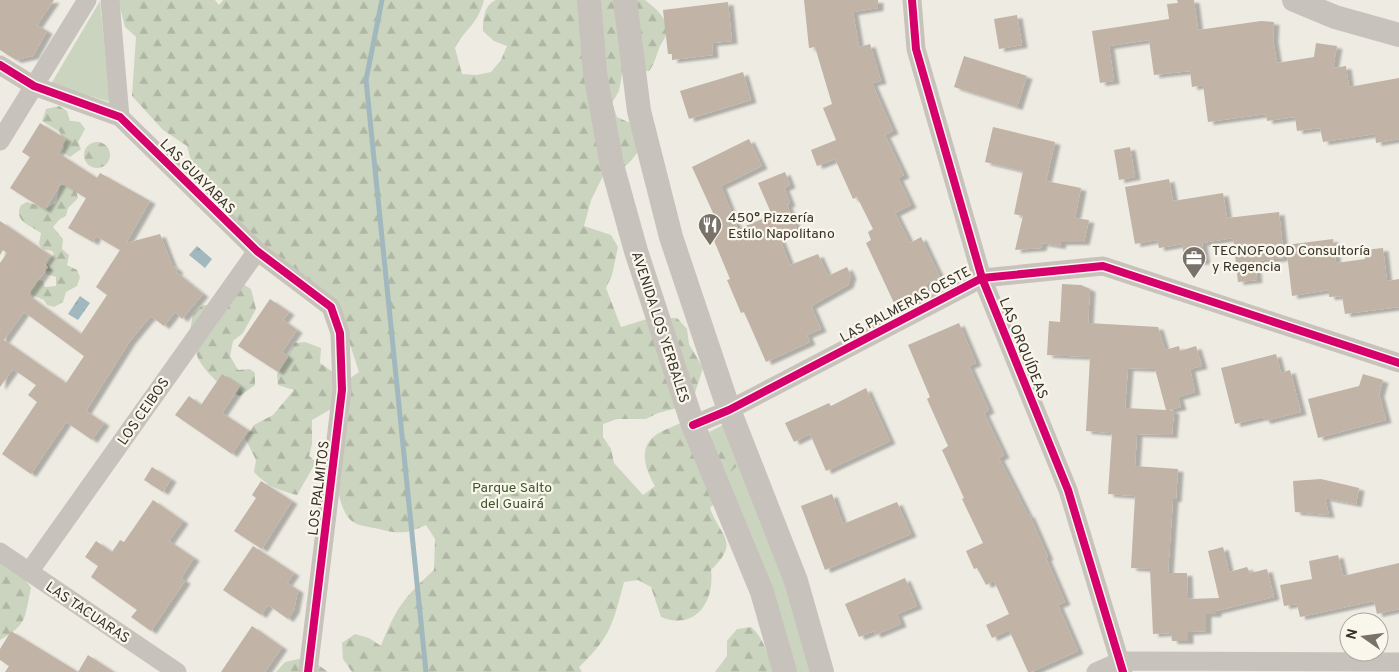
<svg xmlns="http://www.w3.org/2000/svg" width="1399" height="672" viewBox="0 0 1399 672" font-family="Overpass,sans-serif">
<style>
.green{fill:#cbd4be}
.forest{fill:url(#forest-firs)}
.water{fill:url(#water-ripples)}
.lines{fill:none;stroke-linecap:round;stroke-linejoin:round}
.stream{stroke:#a0b8be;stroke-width:5}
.building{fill:#c1b3a5;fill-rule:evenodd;filter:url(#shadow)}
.minor{stroke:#c7c3bc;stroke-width:19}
.tertiary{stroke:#c7c3bc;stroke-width:24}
.cycleway-casing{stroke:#f9f6eb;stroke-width:11}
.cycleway{stroke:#d6006c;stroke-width:8}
.labels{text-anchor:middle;stroke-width:4.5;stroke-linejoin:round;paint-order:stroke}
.street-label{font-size:14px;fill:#38312a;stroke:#f9f6eb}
.poi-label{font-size:14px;fill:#38312a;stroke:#f9f6eb;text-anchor:start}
.park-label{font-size:14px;fill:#3e552e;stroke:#f9f6eb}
</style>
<defs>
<pattern id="forest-firs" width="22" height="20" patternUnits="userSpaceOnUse" patternTransform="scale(1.25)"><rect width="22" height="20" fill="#cbd4be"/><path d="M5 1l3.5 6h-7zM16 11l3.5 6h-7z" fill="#afb6a3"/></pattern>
<pattern id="water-ripples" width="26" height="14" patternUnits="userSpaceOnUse" patternTransform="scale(1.25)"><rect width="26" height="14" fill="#a0b8be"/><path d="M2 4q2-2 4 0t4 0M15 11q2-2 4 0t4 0" fill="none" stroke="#83969b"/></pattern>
<filter id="shadow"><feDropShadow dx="5.5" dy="3" stdDeviation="1" flood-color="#0004"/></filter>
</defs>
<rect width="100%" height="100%" fill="#eeebe3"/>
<!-- green -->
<g class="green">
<polygon points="100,1 110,102 51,84"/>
<polygon points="727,423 783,570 814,672 792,672 709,432"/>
</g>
<!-- forest -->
<g class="forest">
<path d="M118,0H215L219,5L223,0H484C477,26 466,27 455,48L462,74L477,75L491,72L501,60L507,46L494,41L483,31C483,19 484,5 496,0H645C655,8 671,20 666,35C665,39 662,42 660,46C656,56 655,63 649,71H635L624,63L619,91L612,103L617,117L630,123L638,151C629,166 621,170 604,174L591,200L584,226L611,235L618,247L612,275L606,288L621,327L647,319L677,318L687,329L689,344L703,368L694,396L685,406L658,413L646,419H617L603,424V437L611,449L614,463L643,495L655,486C641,462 638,440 667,429C679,424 684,420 697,420L708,430L712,443H727L739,451L737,466L720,482V497L710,508C720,537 741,541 711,570C715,602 695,631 661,617L651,587L638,580L624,582C613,623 611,637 579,667L582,672H352L343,659L342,643L355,634L369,638L381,646C395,609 405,596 434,570L435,539L426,525C408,534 398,534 379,529C371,527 359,526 353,522C331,507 334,433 333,408L312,420V444L309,456L316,462L297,495C281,491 265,485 254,472L256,460L245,438L254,425L273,415L294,390L278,385L277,374L295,343L305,342L321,348L320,363L346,381L359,372L343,323L201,199L205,185L195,175L187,146L163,130L132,96L136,37L125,27Z"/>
<polygon points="59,106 67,111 70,121 80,122 85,129 78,142 81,149 70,157 62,152 64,148 60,132 42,121 46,109"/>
<circle cx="97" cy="155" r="13"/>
<path d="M67,184L76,191L78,198L68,208L66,216L60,219L53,227L63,239L62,249L69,255L67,265L77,270L80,277L77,286L66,292L63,302L54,307L47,305L44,300L32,295L30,291L36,279L43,281L45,287L56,286V277L46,274L45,267L54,254L52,251L43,249L39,244L41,233C31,225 13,222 21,205L27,202L47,208L56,203L60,186Z"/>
<path d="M243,284L251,289L256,309L243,333L233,341L230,356L238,370L250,369L255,373V385L240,396C225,390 205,373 198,358C194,347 198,348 189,336L193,314L203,305L214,306Z"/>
<path d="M0,562L21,573L31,588C24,619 28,624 0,640Z"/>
<path d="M751,627C766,640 766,657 778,672H715L727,656V641L737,629Z"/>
<polygon points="299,659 313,661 328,672 276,672 285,662"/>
</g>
<!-- water -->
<g class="water">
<polygon points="197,246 212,259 205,268 189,255"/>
<polygon points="80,296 90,303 78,320 68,314"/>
</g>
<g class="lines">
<!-- stream -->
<polyline class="stream" points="382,0 366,80 426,672"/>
</g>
<!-- building -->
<g class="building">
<polygon points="0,0 54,0 37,25 47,31 33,56 16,60 0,50"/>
<polygon points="804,0 878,0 878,8 853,12 859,47 870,44 881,81 872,83 893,131 885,135 904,175 898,178 911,205 895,213 910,243 921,237 940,277 926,284 927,287 894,303 866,243 871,240 868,232 873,229 857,197 853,199 835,159 817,166 811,150 836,140 823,108 832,104 815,47 809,48"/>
<polygon points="1177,0 1194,0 1198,30 1261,21 1274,22 1273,39 1277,63 1314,57 1316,43 1337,46 1333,68 1346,66 1349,87 1399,78 1399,139 1376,143 1375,134 1323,142 1320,128 1297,131 1295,117 1267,121 1266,114 1208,122 1203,85 1192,87 1190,71 1154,75 1149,40 1109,46 1114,81 1100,83 1092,31 1169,19 1167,4 1178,3"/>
<polygon points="728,2 732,41 712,43 713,55 672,60 672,54 668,54 663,10"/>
<polygon points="1017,15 1022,45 999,49 994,19"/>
<polygon points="964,56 1027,76 1017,107 954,87"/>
<polygon points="743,72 751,100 689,119 680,91"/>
<path d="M40,123L66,139L58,153L97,178L100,173L150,201L126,243L160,234L172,265L178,270L176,272L203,294L182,319L175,312L164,326L152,317L149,318L130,341L86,411L104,423L92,440L66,422L31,474L2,454L37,402L28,395L36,385L13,369L0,387V263L7,253L3,250L0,255V221L50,255L44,264L48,267L28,295L81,334L107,295L96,287L120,250L96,236L93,242L68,228L86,198L61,183L45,210L10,188L30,157L22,152ZM24,312L84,356L66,383L4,340Z"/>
<polygon points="993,127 1055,142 1046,181 1081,188 1075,218 1089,220 1084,242 1061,242 1060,246 1042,243 1041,248 1015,250 1023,216 1014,214 1023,171 985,162"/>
<polygon points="749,139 762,166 721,186 738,229 772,215 758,183 785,172 790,185 784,188 790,203 787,205 797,229 779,237 790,265 818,254 828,276 847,267 851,276 848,285 811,306 821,329 807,335 810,342 766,362 744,312 741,313 727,280 730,279 705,219 714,215 692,167"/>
<polygon points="1130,147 1135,177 1119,180 1114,150"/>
<polygon points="1169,179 1173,201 1223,193 1227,218 1279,212 1284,258 1255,261 1257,280 1238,282 1233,238 1202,243 1205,261 1185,264 1182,244 1159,248 1157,240 1135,244 1125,187"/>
<polygon points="1333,239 1336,263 1365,259 1364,250 1383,248 1387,281 1399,279 1399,307 1345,314 1342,296 1329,297 1329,290 1292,296 1286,245"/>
<path d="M1062,284L1081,285L1090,289L1088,323L1158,327L1165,350L1179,346L1180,351L1196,346L1202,366L1190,369L1195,392L1178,397L1181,407L1169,410L1174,411L1172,435L1137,434L1135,466L1178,469L1176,499H1173L1168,573H1187L1188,599L1219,598L1208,551L1223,547L1229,572L1247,567L1250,573L1267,569L1274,597L1216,611V614H1206V631L1188,632V641H1172L1171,633L1153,634L1150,569L1131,568L1135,496L1108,494L1112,433L1086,431L1090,357L1047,355L1049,321L1060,322ZM1128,368L1155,369L1166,410L1125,408Z"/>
<polygon points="270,299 289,312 283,320 297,330 282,352 288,357 278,372 238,346"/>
<polygon points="959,323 976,363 969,366 989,410 984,413 1004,455 999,458 1028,515 1029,514 1048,557 1046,558 1065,602 1058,605 1078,651 1031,672 1028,672 1009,630 992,638 986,625 1009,614 994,581 986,585 977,568 974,569 966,551 983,543 962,499 964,498 942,450 948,446 927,399 930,397 908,345"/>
<polygon points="1276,354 1281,373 1290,370 1301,412 1265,421 1263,417 1235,424 1221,368"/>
<polygon points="222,374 240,386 222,413 248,430 232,454 175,415 189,396 201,405"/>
<polygon points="1363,374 1383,380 1379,394 1386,420 1318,438 1308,399 1359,386"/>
<polygon points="866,388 890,441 826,471 810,434 794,442 785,423 829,403 831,406"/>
<polygon points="152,467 171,479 163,492 144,480"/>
<polygon points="1321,479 1359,488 1356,504 1325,498 1329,515 1295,512 1293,481"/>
<polygon points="261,481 292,501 262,549 234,531 256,498 252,495"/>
<polygon points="832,494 843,524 897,502 911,534 825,570 801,506"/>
<polygon points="153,500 183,521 169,541 194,558 181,578 185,581 151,631 131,617 137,610 91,577 98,566 85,557 96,541 112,552 120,540 124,542"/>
<polygon points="253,546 294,573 287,583 298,590 294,610 288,619 268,605 261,615 223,590"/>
<polygon points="1338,555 1343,576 1399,563 1399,609 1377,614 1374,601 1300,617 1297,604 1284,606 1280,585 1312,579 1309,561"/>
<polygon points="905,578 917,606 897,614 901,624 875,635 874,631 859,637 845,604"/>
<polygon points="252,626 282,647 265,672 221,672"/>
<polygon points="11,631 78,672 88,655 114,672 5,672 9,666 0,660 0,649"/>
</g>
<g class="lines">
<!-- minor -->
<g class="minor">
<polyline points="110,0 120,117"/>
<polyline points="912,0 916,49 982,278 1068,490 1123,672"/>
<polyline points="0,65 34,86 120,117 257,251 331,307 340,333 342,390 308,672"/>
<polyline points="0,141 87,0"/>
<polyline points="693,425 729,410 982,278 1103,266 1399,363"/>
<polyline points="0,552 177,672"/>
<polyline points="29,572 257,251"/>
<polyline points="1096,672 1121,661 1399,662"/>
</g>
<!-- tertiary -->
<g class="tertiary">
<polyline points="589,0 595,73 612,165 636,251 693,425 762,592 785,672"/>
<polyline points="625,0 639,111 671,237 729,410 796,581 822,672"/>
<polyline points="1294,0 1335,17 1399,35"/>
</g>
<!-- cycleway casing -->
<g class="cycleway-casing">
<g id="cycleway">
<polyline points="912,0 916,49 982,278 1068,490 1123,672"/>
<polyline points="0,65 34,86 120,117 257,251 331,307 340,333 342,390 308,672"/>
<polyline points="693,425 729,410 982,278 1103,266 1399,363"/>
</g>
</g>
<!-- cycleway -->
<use href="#cycleway" class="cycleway"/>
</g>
<!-- icons -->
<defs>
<g id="restaurant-pin" transform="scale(1.25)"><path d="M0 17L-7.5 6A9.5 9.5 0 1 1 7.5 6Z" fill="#78726b" stroke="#f9f6eb"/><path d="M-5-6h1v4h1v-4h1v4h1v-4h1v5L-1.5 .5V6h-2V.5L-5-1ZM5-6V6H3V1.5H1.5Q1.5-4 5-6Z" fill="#fff"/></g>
<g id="office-pin" transform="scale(1.25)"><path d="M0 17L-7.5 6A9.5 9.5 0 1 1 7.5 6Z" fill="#78726b" stroke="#f9f6eb"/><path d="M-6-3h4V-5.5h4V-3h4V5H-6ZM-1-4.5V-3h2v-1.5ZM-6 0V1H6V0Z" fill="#fff"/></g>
</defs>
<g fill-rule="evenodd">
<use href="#restaurant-pin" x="710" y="225"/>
<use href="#office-pin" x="1194" y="258"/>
</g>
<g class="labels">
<!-- street labels -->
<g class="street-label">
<text transform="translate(198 176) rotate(45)" y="5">LAS GUAYABAS</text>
<text transform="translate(905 304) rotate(-28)" y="5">LAS PALMERAS OESTE</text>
<text transform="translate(661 327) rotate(72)" y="5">AVENIDA LOS YERBALES</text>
<text transform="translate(1024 348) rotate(68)" y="5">LAS ORQUÍDEAS</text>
<text transform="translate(143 411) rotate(-55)" y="5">LOS CEIBOS</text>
<text transform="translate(318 488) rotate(-83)" y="5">LOS PALMITOS</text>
<text transform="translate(88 612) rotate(34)" y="5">LAS TACUARAS</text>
</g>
<!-- poi labels -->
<g class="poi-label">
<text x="728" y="222">450° Pizzería<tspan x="728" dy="16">Estilo Napolitano</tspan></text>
<text x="1212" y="255">TECNOFOOD Consultoría<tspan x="1212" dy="16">y Regencia</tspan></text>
</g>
<!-- park labels -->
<g class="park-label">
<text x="512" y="492">Parque Salto<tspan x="512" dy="16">del Guairá</tspan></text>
</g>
</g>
<!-- north arrow -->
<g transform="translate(1364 637) rotate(284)"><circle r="24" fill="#f9f6eb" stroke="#aca79e"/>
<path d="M0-4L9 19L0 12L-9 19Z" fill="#78726b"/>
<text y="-8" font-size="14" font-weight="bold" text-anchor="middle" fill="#38312a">N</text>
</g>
</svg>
